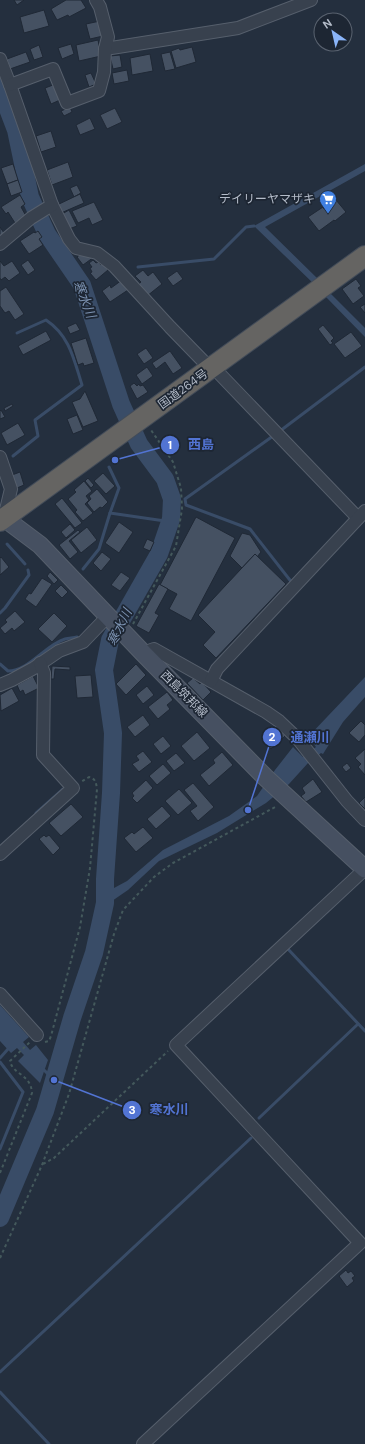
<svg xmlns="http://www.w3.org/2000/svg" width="365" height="1444" viewBox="0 0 365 1444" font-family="'DM Sans','Noto Sans JP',sans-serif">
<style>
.water{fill:#394c67}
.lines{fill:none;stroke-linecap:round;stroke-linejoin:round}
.stream{stroke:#394c67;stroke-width:3}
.river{stroke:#394c67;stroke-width:18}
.building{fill:#455162;stroke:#1f2835}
.minor-casing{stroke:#565f6c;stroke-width:14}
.secondary-casing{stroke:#565f6c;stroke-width:19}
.trunk-casing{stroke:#434c59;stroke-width:22}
.path{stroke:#44595c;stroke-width:2;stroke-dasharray:3 3;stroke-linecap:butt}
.minor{stroke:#38414e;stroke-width:12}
.secondary{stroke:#465061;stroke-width:17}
.trunk{stroke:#656462;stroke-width:20}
.labels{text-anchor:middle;stroke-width:3.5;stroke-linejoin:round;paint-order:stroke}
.poi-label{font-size:12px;fill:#b4bcc9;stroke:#1d2633;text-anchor:end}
.street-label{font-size:12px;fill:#b4bcc9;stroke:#1d2633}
.water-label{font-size:13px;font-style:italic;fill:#7c92b1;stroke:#1d2633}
.leader{fill:none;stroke:#5274d3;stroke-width:1.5}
.callout-dot{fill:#5274d3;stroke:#1d2633;stroke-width:1.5}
.mark-label{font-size:12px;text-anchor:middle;font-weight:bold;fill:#fff}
.callout-label{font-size:13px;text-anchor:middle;font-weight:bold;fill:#5274d3;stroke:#1d2633;stroke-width:3.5;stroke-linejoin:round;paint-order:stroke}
</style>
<rect width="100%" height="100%" fill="#242f3e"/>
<!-- water -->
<g class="water">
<polygon points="365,164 365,171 265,227 319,280 314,284 254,226"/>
<polygon points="330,293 365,328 365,337 326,297"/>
<polygon points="365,677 365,697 343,722 323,754 321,753 308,763 289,784 266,803 217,833 159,861 128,890 112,901 114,888 127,881 163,850 229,816 257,796 275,770 293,747 303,757 316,747 308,737"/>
<polygon points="0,1005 29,1037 23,1042 30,1050 36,1045 48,1060 40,1083 18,1061 24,1055 17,1048 11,1053 0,1041"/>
</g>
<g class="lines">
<!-- stream -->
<g class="stream">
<polyline points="138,267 214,259 246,227 254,226"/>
<polyline points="280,431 365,367"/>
<polyline points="273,436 185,499 186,505 250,529 293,584"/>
<path d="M13,456L38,436L35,420L82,385C74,360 70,336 46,320L17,333"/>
<polyline points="109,467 119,488 110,513 165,521 171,519"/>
<polyline points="7,544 25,564"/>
<polyline points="83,569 99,549 110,513"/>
<polyline points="0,613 5,608 29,575 28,570"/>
<path d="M0,664L8,671C29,671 45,645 65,639C69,638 73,638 77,637"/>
<polyline points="36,813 63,789"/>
<polyline points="287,948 365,1031"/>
<polyline points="0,1058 8,1049"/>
<polyline points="0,1062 23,1092 0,1149"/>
<polyline points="42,1068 54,1080"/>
<polyline points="259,1118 358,1024"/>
<polyline points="0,1372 251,1138"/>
<polyline points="0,1392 49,1444"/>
</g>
<!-- river -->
<polyline class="river" points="0,88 16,130 30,197 47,234 82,285 121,404 139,444 165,479 172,499 171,519 159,554 110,640 104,670 113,733 111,793 105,879 105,903 94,953 72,1018 45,1111 0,1218"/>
</g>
<!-- building -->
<g class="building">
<polygon points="14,0 24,0 17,5"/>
<polygon points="66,0 81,0 86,8 69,17 68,15 57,20 51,9"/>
<polygon points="44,10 49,26 24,33 20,17"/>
<polygon points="100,21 103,36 90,39 86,24"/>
<polygon points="98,40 101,56 79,61 76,45"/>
<polygon points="71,44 74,54 62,59 58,48"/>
<polygon points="39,45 43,57 34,60 30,49"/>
<polygon points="192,47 196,62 176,68 171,51 179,48 180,50"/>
<polygon points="26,52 30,62 10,69 7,59"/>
<polygon points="170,52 175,69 165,71 161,54"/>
<polygon points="150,54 153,71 132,75 130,58"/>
<polygon points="120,55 122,67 113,69 110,56"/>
<polygon points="127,70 129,81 114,84 112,73"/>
<polygon points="91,73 96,84 89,87 85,75"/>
<polygon points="53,85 60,100 51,104 45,88"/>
<polygon points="70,107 72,112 64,116 61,111"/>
<polygon points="115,108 122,122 107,129 100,115"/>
<polygon points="90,118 95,129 80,135 76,125"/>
<polygon points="51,131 56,147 41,152 36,136"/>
<polygon points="68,162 73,177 52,185 47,170"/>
<polygon points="13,164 18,180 7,184 1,168"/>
<polygon points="18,180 22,192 11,196 7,184"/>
<polygon points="77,185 81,193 74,197 70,188"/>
<polygon points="80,194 84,203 61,213 57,205"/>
<polygon points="20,195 25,204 21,207 26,216 15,223 8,212 6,214 1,207"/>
<polygon points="336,200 346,212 335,221 334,220 319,231 308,217 323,207 324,209"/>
<polygon points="94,202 103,220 92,225 89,218 78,223 72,211"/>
<polygon points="69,210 77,226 69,229 62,214"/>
<polygon points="0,227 4,233 0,236"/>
<polygon points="38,231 42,237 39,239 43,245 29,254 20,241 34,232 35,233"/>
<polygon points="82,253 94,257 83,265 77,257"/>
<polygon points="28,260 35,270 28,275 21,265"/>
<polygon points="93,260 96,263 98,262 101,265 103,263 108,270 96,280 90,273 92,272 90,268 92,267 89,263"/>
<polygon points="0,261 4,266 12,261 20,273 9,281 5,277 1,280 0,278"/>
<polygon points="143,270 148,276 153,272 162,284 147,296 138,285 141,282 135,276"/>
<polygon points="177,271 183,279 173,286 167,278"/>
<polygon points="356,279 361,286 358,288 364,296 353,304 342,289"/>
<polygon points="122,280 128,290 110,302 102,291 110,285 111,288"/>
<polygon points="6,287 24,314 15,320 9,311 5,313 0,306 0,291"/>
<polygon points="365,304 365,313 360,307"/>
<polygon points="76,323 80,330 70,334 67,327"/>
<polygon points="323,325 334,338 331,341 333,343 330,345 318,329"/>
<polygon points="46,331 51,340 23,355 18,346"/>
<polygon points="351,332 362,346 345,358 334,344"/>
<polygon points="86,338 94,363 84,366 83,363 78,365 71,343"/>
<polygon points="146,348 153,358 144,364 137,354"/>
<polygon points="170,351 182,368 173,374 165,362 156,369 152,363"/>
<polygon points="147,367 153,376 142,384 136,375"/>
<polygon points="134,383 137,386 139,384 140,386 143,385 148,392 137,399 130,386"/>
<polygon points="85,391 98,421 83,427 72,402 80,399"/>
<polygon points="12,404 13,406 5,411 4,408"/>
<polygon points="1,410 5,417 0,419 0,411"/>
<polygon points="77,415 83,430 73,434 67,419"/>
<polygon points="18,423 25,435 7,445 1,433"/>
<polygon points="20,472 24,485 17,488 12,475"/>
<polygon points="103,473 115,486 106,494 94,481"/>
<polygon points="88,478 94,485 91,488 85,481"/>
<polygon points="84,481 92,491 86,496 89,500 85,504 93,513 83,521 75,512 77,510 68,499 76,492 74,490"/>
<polygon points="97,489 108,502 102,508 100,507 94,512 87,503 91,499 89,496"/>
<polygon points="62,498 82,523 75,528 55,504"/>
<polygon points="196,517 235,538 191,621 169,609 177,594 160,585"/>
<polygon points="119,522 133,532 119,553 105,543"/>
<polygon points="70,524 75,530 66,538 61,532"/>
<polygon points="87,527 97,540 81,553 71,540"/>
<polygon points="78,530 80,532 69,541 78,552 70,559 59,545"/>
<polygon points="242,533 250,535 261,552 257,557 255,554 242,568 230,556"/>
<polygon points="147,539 154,542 150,551 143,548"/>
<polygon points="102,552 111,559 101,571 93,563"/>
<polygon points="255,554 286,584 216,658 203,645 215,632 198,615"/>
<polygon points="1,557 9,567 0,575 0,558"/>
<polygon points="50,572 58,580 54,584 47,576"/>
<polygon points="121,572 130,578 120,591 111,585"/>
<polygon points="42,578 52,584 36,607 25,599 29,593 31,594"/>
<polygon points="159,584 168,589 155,613 159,615 149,633 136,626"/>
<polygon points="61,585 68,592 62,598 55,591"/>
<polygon points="15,611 25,622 14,631 12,628 5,634 0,628 7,622 5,620"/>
<polygon points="54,613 67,626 52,642 38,629"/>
<polygon points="136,664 146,675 126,695 116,684"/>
<polygon points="52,666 70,667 70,670 55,669 54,679 51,679"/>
<polygon points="91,675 93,697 77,698 75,676"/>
<polygon points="33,676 39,688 25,695 23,690 20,692 17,685"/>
<polygon points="193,678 200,684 202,682 211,692 203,700 187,683"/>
<polygon points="147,686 154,695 143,704 136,695"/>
<polygon points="12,688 19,701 1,711 0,695"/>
<polygon points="167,692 173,700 167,705 170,709 158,719 148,707"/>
<polygon points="143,715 150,725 135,737 127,727"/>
<polygon points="361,721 365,725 365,735 359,742 349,733"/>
<polygon points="277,728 285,736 271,749 263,741"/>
<polygon points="197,732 210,748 194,761 181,746"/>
<polygon points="163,736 171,746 161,754 153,744"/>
<polygon points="365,749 365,775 358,767 361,764 355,758"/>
<polygon points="143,751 152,762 139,772 132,764 139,760 136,756"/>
<polygon points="222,752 233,765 209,786 200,775 215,763 213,760"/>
<polygon points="176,753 185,763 174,771 166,761"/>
<polygon points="347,763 351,768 346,772 342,767"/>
<polygon points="163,764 171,773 157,785 149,776"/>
<polygon points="313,779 322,792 306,802 301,796 305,793 302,788"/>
<polygon points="146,780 153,788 137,803 132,798 134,796 132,793"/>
<polygon points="193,783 214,807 198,821 190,811 197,806 184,790"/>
<polygon points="179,789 192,803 178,815 165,801"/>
<polygon points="365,797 365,809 359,803"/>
<polygon points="71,804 83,817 61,836 49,823"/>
<polygon points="162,806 171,816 156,829 147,819"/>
<polygon points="143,827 153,838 136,852 124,838 132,832 134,834"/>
<polygon points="44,835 46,837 49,835 60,848 53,855 39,839"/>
<polygon points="346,1270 348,1273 351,1271 355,1276 352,1278 354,1281 347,1287 339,1276"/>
</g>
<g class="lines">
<!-- minor casing -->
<g class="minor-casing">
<g id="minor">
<polyline points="105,49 238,28 311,0"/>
<polyline points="0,59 10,85 52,205 69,239 76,248 97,253 114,266 170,327 203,361 213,367 358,518"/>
<polyline points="10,85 53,69 67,103 99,91 104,72 105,49 108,37 100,7 96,0"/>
<polyline points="0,244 31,218 52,205"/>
<polyline points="0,457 11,489 4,518"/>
<polyline points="143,653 154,649 266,712 279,721 298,739 347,801 365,820"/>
<polyline points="211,681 217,669 365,511"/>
<polyline points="0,685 12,680 34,668 59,651 83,642 108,616"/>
<polyline points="0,854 73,788 43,755 44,673 40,663"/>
<polyline points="0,994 37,1035"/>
<polyline points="143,1444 360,1243 176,1045 365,869"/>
</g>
</g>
<!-- secondary casing -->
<g class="secondary-casing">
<polyline id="secondary" points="4,518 40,545 143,653 265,777 365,869"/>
</g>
<!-- trunk casing -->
<g class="trunk-casing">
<polyline id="trunk" points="0,521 365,256"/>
</g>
<!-- path -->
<g class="path">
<polyline points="133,624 176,546 182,509 181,488 173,462 151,430"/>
<path d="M45,1042L49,1041L51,1036L80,927L90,868L97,789C96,783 96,779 89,777L81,782"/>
<polyline points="43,1164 54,1158 168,1051"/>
<path d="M0,1173L32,1093C31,1074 13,1075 10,1061L30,1042"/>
<polyline points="0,1258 42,1165 69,1094 114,934 123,910 154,877 173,863 277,806"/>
</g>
<!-- minor -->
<use href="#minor" class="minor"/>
<!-- secondary -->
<use href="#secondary" class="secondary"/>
<!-- trunk -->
<use href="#trunk" class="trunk"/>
</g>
<!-- icons -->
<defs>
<g id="supermarket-pin" transform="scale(0.9)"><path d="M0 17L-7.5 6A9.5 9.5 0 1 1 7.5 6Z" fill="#3f7fe0" stroke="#1d2633"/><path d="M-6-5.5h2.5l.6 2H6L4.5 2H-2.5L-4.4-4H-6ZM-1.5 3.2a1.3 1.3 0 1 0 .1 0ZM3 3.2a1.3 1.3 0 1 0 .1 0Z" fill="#fff"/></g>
</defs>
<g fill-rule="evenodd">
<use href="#supermarket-pin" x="328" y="199"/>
</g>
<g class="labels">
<!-- poi labels -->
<g class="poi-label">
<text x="315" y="203">デイリーヤマザキ</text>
</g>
<!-- street labels -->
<g class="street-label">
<text transform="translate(183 389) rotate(-36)" y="4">国道264号</text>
<text transform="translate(184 694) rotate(45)" y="4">西島筑邦線</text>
</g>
<!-- water labels -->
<g class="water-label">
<text transform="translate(85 299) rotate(68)" y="5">寒水川</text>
<text transform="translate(119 627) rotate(-64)" y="5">寒水川</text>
</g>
</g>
<!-- callouts -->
<path class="leader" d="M115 460L170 445M248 810L272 737M54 1080L132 1110"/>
<g class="callout-dot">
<circle cx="115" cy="460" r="4"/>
<circle cx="248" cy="810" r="4"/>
<circle cx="54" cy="1080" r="4"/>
<circle cx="170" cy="445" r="10"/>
<circle cx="272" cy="737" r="10"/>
<circle cx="132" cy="1110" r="10"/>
</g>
<g class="mark-label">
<text x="170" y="449">1</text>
<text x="272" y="741">2</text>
<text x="132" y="1114">3</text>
</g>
<g class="callout-label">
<text x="201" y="449">西島</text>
<text x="310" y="742">通瀬川</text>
<text x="169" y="1114">寒水川</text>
</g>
<!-- north arrow -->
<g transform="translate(333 32) rotate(326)"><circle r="19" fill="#1d2633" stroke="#59626f"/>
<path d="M0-3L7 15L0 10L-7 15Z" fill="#8ab4f8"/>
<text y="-6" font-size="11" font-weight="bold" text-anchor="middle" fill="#b4bcc9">N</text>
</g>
</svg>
